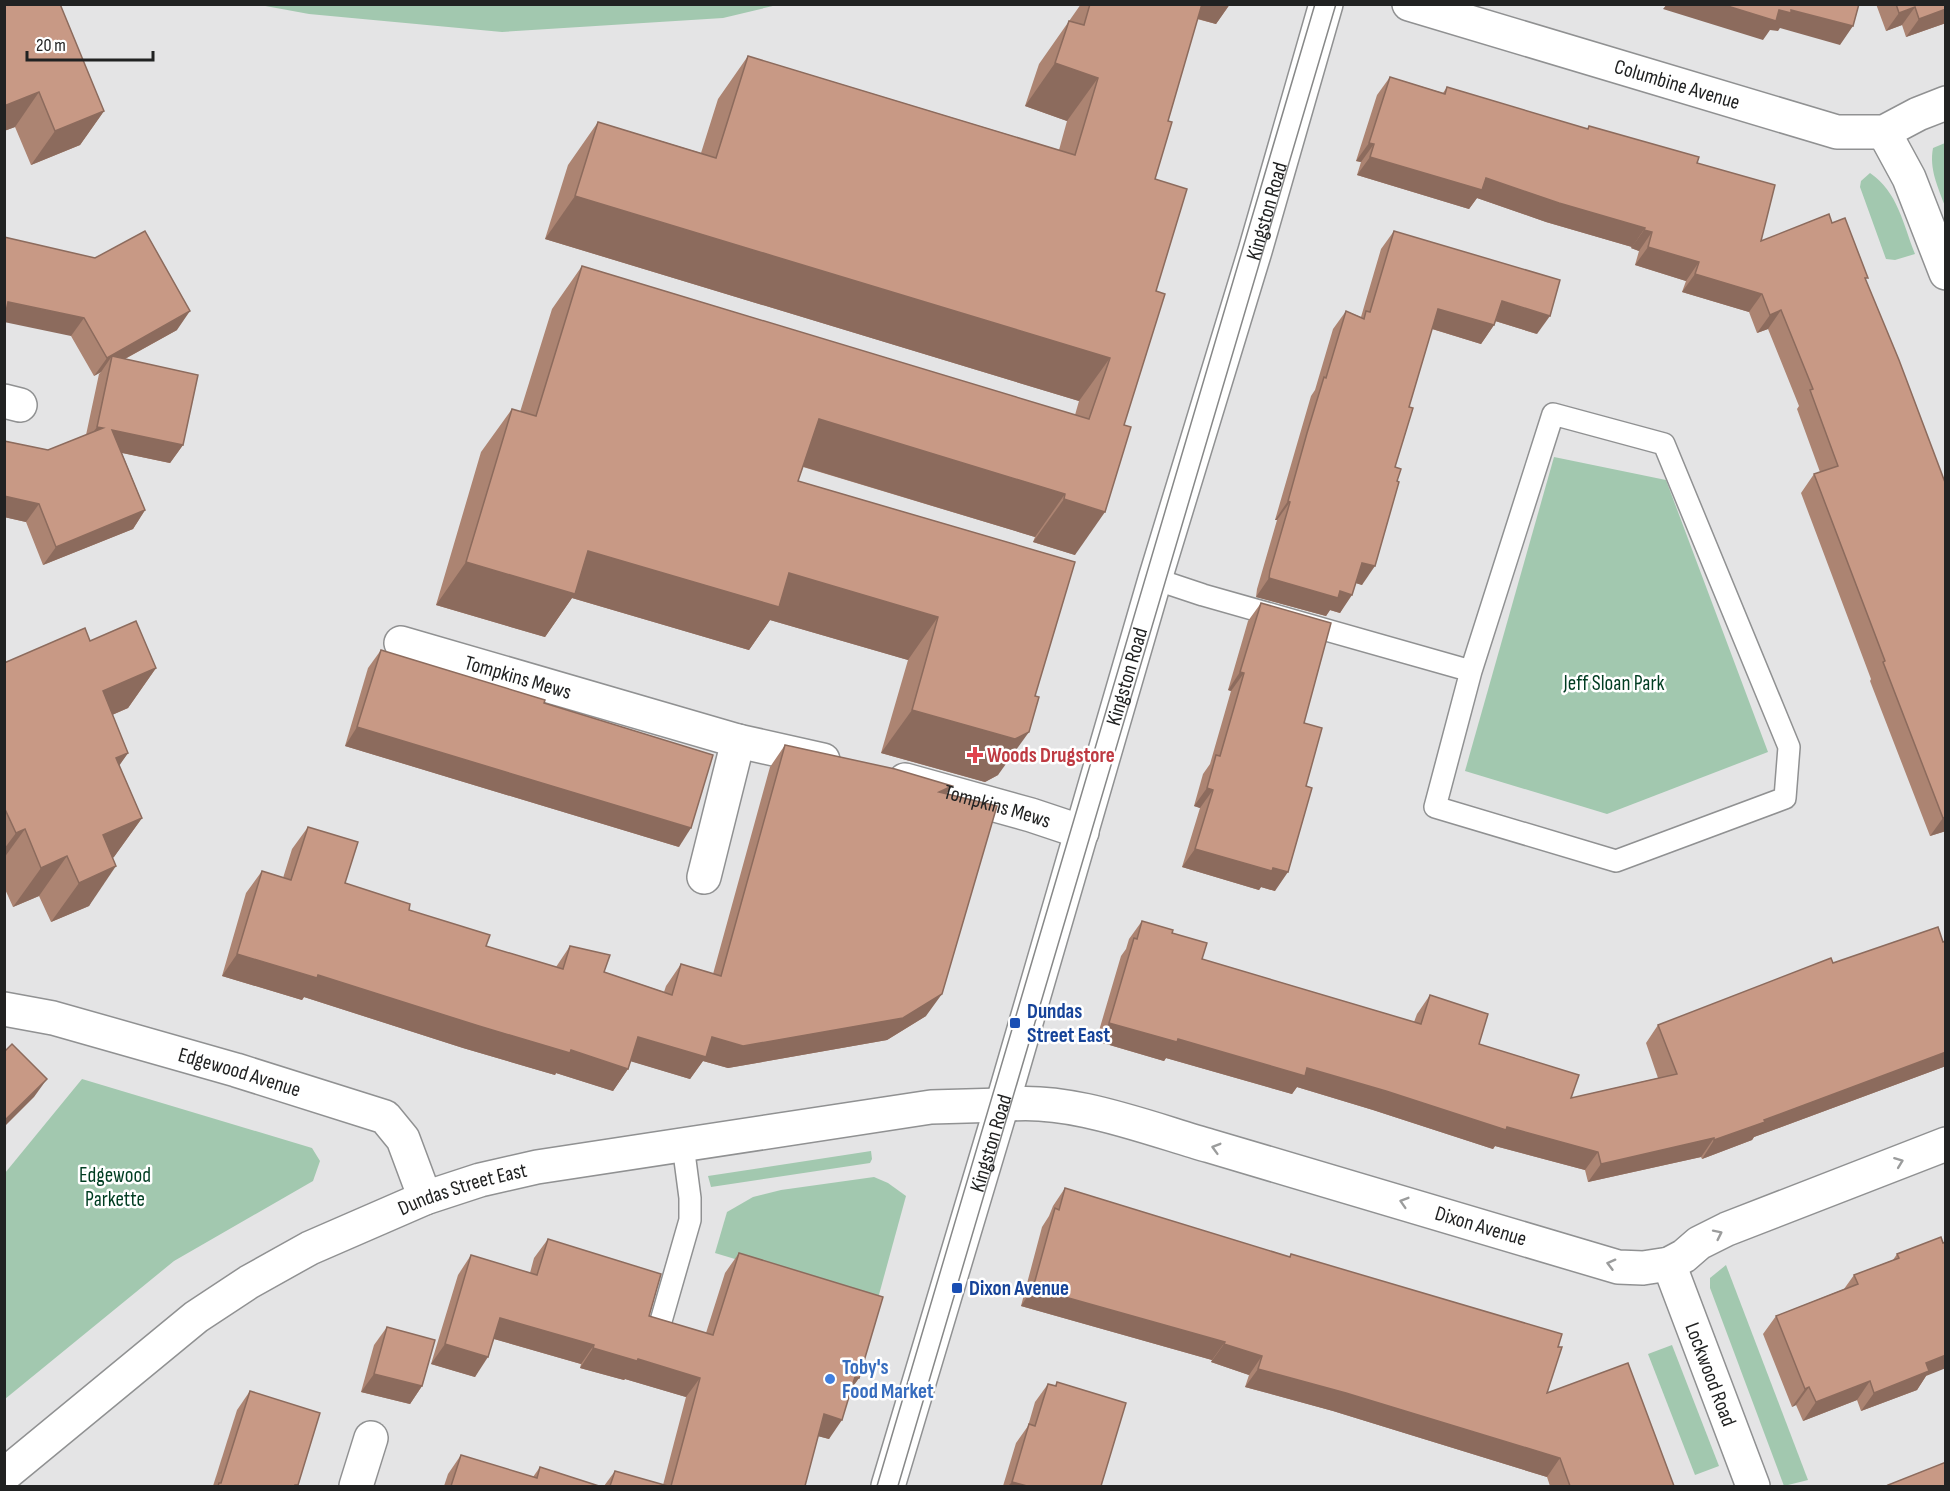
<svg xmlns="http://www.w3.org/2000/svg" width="1950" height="1491" viewBox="0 0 1950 1491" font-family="'Sofia Sans Condensed',sans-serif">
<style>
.green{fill:#a2c8af}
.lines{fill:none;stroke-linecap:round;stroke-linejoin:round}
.service-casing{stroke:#909192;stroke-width:24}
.minor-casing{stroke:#909192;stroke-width:36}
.tertiary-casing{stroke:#909192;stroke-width:36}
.secondary-casing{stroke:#909192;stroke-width:36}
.service{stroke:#fff;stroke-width:21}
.minor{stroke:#fff;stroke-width:33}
.tertiary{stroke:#fff;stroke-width:33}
.secondary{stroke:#fff;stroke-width:33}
.tram{stroke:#878888;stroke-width:1.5}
.wall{fill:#ac8472}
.shaded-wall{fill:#8c6b5d}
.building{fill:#c89985;stroke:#8c6b5d;stroke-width:1.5}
.oneway{stroke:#9b9c9c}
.health-dot{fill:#e0444e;stroke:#fff;stroke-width:2}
.transit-dot{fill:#1a4fb4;stroke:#fff;stroke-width:2}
.shop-dot{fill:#3f7fe0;stroke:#fff;stroke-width:2}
.labels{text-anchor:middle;stroke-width:5;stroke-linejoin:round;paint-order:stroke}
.street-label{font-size:21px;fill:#212222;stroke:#fff}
.park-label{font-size:21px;fill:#013d22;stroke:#fff}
.health-label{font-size:21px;font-weight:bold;fill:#be3a42;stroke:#fff;text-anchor:start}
.transit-label{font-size:21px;font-weight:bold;fill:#164399;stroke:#fff;text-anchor:start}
.shop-label{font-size:21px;font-weight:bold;fill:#366cbe;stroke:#fff;text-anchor:start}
</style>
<rect width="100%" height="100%" fill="#e4e4e5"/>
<!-- green -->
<g class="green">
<polygon points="260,5 777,4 777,5 723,18 502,32 309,14"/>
<path d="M1945,143V206C1938,187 1929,169 1933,148Z"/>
<path d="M1870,173C1898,192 1903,224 1915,254L1895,260L1886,259L1860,187L1861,181Z"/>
<polygon points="1554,457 1666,480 1768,752 1607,814 1465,771"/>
<polygon points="82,1079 312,1148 320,1161 313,1181 174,1261 5,1399 5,1173"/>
<polygon points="871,1151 872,1159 870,1163 711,1187 708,1176"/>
<polygon points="874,1177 888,1183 906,1196 877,1302 715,1253 727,1212 753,1197 781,1190"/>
<polygon points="1726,1265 1808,1480 1784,1486 1710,1288 1710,1278"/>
<polygon points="1672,1345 1719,1466 1695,1475 1648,1354"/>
</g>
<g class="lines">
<!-- service casing -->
<g class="service-casing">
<g id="service">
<polyline points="1155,579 1203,595 1471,671 1553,414 1664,444 1789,747 1785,798 1616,861 1435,807 1471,671"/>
<polyline points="659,1328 690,1220 690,1198 683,1145"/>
</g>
</g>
<!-- minor casing -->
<g class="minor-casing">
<g id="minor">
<path id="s1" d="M1409,4L1837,132H1884L1918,114L1946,103"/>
<polyline points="1884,132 1909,178 1946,273"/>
<polyline points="4,401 20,405"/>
<path id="s2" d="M401,643L738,741L823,760"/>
<path id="s3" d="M905,780L1031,815L1082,832"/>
<polyline points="704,877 738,741"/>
<path id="s4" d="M4,1009L53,1018L236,1070L385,1117L403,1139L425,1198"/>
<path id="s5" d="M1002,1105C1067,1096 1147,1128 1210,1146C1346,1185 1482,1226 1618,1267L1643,1268L1669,1264L1684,1256L1699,1243L1727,1229L1946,1144"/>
<path id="s6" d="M1669,1264L1753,1486"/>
<polyline points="356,1486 371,1438"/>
</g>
</g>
<!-- tertiary casing -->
<g class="tertiary-casing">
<g id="tertiary">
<path id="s7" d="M4,1475L196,1317L249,1282L310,1248L425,1198L480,1180L537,1167L931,1107L1002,1105"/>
</g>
</g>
<!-- secondary casing -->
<g class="secondary-casing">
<g id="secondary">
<path id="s8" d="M888,1486L1002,1105L1155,579L1255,251L1326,4"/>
</g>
</g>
<!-- service -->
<use href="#service" class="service"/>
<!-- minor -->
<use href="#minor" class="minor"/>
<!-- tertiary -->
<use href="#tertiary" class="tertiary"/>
<!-- secondary -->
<use href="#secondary" class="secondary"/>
<!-- tram -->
<g class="tram">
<polyline points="877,1486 1315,4"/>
<polyline points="898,1486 1336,4"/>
</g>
</g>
<!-- wall -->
<g class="wall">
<polygon points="4,4 104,111 80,145 31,165 15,127 4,131"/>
<polygon points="1081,4 1230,4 1216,24 1197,19 1168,121 1075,555 1033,542 1035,537 803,467 798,481 1075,562 998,775 985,782 881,753 908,660 770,620 749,650 572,598 545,637 436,605 481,452 512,409 520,412 552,309 582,266 1075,415 1079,401 545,239 568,165 598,122 701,153 718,99 748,56 1059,150 1067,121 1025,106 1039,64"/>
<polygon points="1876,4 1946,4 1946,23 1906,37 1902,25 1886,31"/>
<polygon points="1390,77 1443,93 1447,87 1587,129 1589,126 1697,163 1761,241 1832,223 1866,280 1946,831 1930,836 1870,681 1871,679 1801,493 1814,474 1820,472 1797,409 1799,406 1768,329 1757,333 1749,312 1682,292 1686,281 1635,265 1639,251 1631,248 1632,247 1546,222 1477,198 1469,209 1357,175 1361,162 1356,161 1377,95"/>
<polygon points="1394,231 1537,334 1495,321 1494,325 1481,344 1432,329 1409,407 1362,585 1356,583 1340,613 1330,610 1326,616 1256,597 1257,589 1277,520 1275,520 1295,451 1311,396 1315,390 1333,329 1346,311 1361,317 1381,249"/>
<polygon points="4,237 177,330 125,359 183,445 170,463 122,453 145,510 133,529 43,565 26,522 4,517 4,441 48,450 86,435 99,374 101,372 94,376 71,336"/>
<polygon points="1261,603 1304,723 1275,891 1261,887 1259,890 1182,867 1200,808 1194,806 1203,774 1210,764 1231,691 1228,690 1248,621"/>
<polygon points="90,641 156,668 128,708 112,715 128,753 119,765 142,818 113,858 89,906 51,922 39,896 13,907 4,887 4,663"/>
<polygon points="381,650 544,703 679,847 345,746 368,668"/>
<polygon points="785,745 946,794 926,1016 887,1040 728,1068 703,1061 690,1079 631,1061 628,1069 613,1091 556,1073 555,1075 463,1048 304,997 302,1000 222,976 246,893 262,871 283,878 292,849 308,827 345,883 409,910 486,946 556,967 570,946 604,972 664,992 666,986 681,964 713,974 770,767"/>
<polygon points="1142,921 1172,933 1202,959 1414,1022 1417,1014 1430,995 1479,1044 1571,1098 1658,1078 1646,1043 1658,1025 1833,963 1946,941 1946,1066 1754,1137 1752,1140 1702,1159 1701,1157 1588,1182 1585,1170 1495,1146 1493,1149 1373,1110 1297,1087 1292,1094 1166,1058 1164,1061 1096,1041 1121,956 1126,949 1129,939"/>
<polygon points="1065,1188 1289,1257 1291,1254 1547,1393 1674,1486 1550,1486 1547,1477 1333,1411 1245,1387 1249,1375 1211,1362 1212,1360 1021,1306 1042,1227 1049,1216 1053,1206"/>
<polygon points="1941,1237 1926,1376 1917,1390 1861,1411 1857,1400 1803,1421 1796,1405 1792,1407 1763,1334 1776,1316 1844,1289 1854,1275 1893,1260 1897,1254"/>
<polygon points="548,1239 649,1316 706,1333 725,1273 739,1253 859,1378 852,1388 829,1439 818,1436 805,1486 604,1486 615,1471 663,1485 686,1397 625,1379 624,1380 580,1368 581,1364 494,1339 475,1377 431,1364 458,1275 471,1255 530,1273 534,1258"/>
<polygon points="387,1327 422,1386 410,1404 361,1392 374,1345"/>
<polygon points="1057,1382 1101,1486 1003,1486 1016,1443 1028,1426 1035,1402 1048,1384 1055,1386"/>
<polygon points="250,1391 298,1485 298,1486 213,1486 237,1410"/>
<polygon points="461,1455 533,1477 540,1467 599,1486 444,1486 448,1474"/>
</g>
<!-- shaded-wall -->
<g class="shaded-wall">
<polygon points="1188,4 1230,4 1216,24 1181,14"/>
<polygon points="1667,4 1721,4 1779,10 1791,10 1853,26 1840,45 1780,28 1778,31 1770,30 1763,40 1663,9"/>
<polygon points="1915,7 1902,25 1886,31 1899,13"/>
<polygon points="1946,9 1946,23 1906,37 1919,19"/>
<polygon points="1055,63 1098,78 1067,121 1025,106"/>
<polygon points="39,92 15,127 4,131 4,106"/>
<polygon points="104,111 80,145 31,165 55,131"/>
<polygon points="1369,143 1374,144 1361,162 1356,161"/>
<polygon points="1370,157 1486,178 1645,228 1632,247 1546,222 1477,198 1469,209 1357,175"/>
<polygon points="575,196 1110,358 1079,401 545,239"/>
<polygon points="1644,230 1652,232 1639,251 1631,248"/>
<polygon points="1648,247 1699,262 1686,281 1635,265"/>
<polygon points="1695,274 1762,294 1749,312 1682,292"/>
<polygon points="1502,301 1550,316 1537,334 1489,319"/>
<polygon points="8,302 84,318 71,336 4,322 4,307"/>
<polygon points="1438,309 1494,325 1481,344 1426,327"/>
<polygon points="1781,310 1768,329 1757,333 1770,315"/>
<polygon points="190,311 177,330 110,367 112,356 101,372 94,376 107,358"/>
<polygon points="819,419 1065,494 1035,537 788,462"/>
<polygon points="97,427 103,428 84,445"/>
<polygon points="112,430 183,445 170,463 99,448"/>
<polygon points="4,496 39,504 26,522 4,517"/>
<polygon points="1064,499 1105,512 1075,555 1033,542"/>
<polygon points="1288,501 1290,502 1277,520 1275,520"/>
<polygon points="145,510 133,529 43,565 56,547"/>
<polygon points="588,551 789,573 938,617 908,660 770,620 749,650 572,598 545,637 436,605 466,562"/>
<polygon points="1362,563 1375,566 1362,585 1349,581"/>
<polygon points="1269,578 1340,591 1352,595 1340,613 1330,610 1326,616 1256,597"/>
<polygon points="156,668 128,708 75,731 103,691"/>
<polygon points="1240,672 1244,673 1231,691 1228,690"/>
<polygon points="912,710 1029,732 998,775 985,782 881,753"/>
<polygon points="357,727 691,828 679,847 345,746"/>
<polygon points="128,753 101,792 116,758"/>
<polygon points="952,786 937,808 939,792"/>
<polygon points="1207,788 1213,790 1200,808 1194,806"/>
<polygon points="1946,817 1946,831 1930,836 1943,818"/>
<polygon points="142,818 114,857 75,874 103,835"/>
<polygon points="25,829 4,858 4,849 16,833"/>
<polygon points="1195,849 1273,868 1288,872 1275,891 1261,887 1259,890 1182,867"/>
<polygon points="67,856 39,896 13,907 41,868"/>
<polygon points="116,866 89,906 51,922 79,883"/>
<polygon points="237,954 318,975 571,1050 628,1069 613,1091 556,1073 555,1075 463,1048 304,997 302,1000 222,976"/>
<polygon points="942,994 926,1016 887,1040 728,1068 703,1061 690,1079 623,1059 638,1037 712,1037"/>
<polygon points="1109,1023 1307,1068 1507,1127 1598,1152 1585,1170 1495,1146 1493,1149 1373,1110 1297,1087 1292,1094 1166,1058 1164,1061 1096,1041"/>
<polygon points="1946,1052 1946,1066 1754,1137 1752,1140 1702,1159 1714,1140 1764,1120"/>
<polygon points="47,1079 34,1097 4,1127 4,1121"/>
<polygon points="1714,1138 1701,1157 1588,1182 1601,1164"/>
<polygon points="1033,1288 1225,1342 1212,1360 1021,1306"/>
<polygon points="500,1318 594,1345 581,1364 487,1337"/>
<polygon points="445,1344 488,1357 475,1377 431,1364"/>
<polygon points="1224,1344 1262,1356 1249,1375 1211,1362"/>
<polygon points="593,1348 638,1359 700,1378 686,1397 625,1379 624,1380 580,1368"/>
<polygon points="1946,1355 1946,1368 1926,1376 1917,1390 1861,1411 1874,1393 1926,1363"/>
<polygon points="1258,1369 1346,1393 1560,1458 1547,1477 1333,1411 1245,1387"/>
<polygon points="374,1374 422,1386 410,1404 361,1392"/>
<polygon points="855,1377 859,1378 845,1397"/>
<polygon points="1870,1381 1857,1400 1803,1421 1816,1402"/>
<polygon points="1809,1387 1796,1405 1792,1407 1805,1389"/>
<polygon points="824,1414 842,1420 829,1439 810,1434"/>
<polygon points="1012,1482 1027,1486 1008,1486"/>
</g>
<!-- building -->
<g class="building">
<polygon points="4,4 60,4 104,111 55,131 39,92 4,106"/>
<polygon points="1090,4 1202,4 1168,121 1172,122 1155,179 1187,189 1156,291 1165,294 1124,425 1131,427 1105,512 1064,499 1065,494 819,419 798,481 1075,562 1035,696 1039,697 1029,732 1015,739 912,710 938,617 789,573 779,607 588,551 575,594 466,562 512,409 536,416 582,266 1089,419 1110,358 575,196 598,122 716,158 748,56 1075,155 1098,78 1055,63 1069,21 1084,25"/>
<polygon points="1721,4 1859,4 1853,26 1791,10 1791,13 1779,10 1776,21"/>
<polygon points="1896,4 1946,4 1946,9 1919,19 1915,7 1899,13"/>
<polygon points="1390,77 1445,94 1447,87 1588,129 1589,126 1699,157 1697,163 1775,185 1761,241 1829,214 1832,223 1845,218 1868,278 1865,278 1899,360 1946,485 1946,817 1943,818 1883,662 1885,661 1814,474 1838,466 1810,390 1813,389 1781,310 1770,315 1762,294 1695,274 1699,262 1648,247 1652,232 1644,230 1645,228 1559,203 1486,178 1482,190 1370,157 1374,144 1369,143"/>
<polygon points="145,231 190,311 107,358 84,318 8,302 6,312 4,312 4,237 95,258"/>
<polygon points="1394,231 1560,280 1550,316 1502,301 1494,325 1438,309 1409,407 1413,408 1395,467 1401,469 1397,481 1399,482 1375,566 1362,563 1352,595 1340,591 1338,598 1269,578 1270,571 1290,502 1288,501 1307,433 1324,377 1326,378 1346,311 1364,319 1366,311 1370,312"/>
<polygon points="112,356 198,375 183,445 112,430 145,510 56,547 39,504 4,496 4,441 48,450 103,428 97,427"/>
<polygon points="1261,603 1331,623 1304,723 1322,728 1306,786 1312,788 1288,872 1273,868 1272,871 1195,849 1213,790 1207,788 1216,755 1220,756 1244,673 1240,672"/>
<polygon points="136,621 156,668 103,691 128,753 116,758 142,818 103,835 116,866 79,883 67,856 41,868 25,829 16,833 4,807 4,663 85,628 90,641"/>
<polygon points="381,650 545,700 544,703 713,755 691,828 357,727"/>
<polygon points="785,745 895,769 952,786 939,792 997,806 942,994 903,1018 743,1046 712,1037 706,1057 638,1037 628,1069 571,1050 570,1053 479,1026 318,975 317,978 237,954 262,871 291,880 308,827 358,842 345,883 410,904 409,910 490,935 486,946 563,969 570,946 610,955 604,972 672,995 681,964 721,976"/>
<polygon points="1142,921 1173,930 1172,933 1207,943 1202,959 1421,1024 1430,995 1488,1014 1479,1044 1579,1075 1571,1098 1677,1074 1658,1025 1831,958 1833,963 1938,927 1943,942 1946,941 1946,1052 1764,1120 1765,1122 1714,1140 1714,1138 1601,1164 1598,1152 1507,1127 1506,1130 1386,1091 1307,1068 1305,1076 1178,1039 1177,1042 1109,1023 1134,938 1137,939"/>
<polygon points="12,1044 47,1079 4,1121 4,1052"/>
<polygon points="1065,1188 1290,1257 1291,1254 1562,1334 1558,1347 1562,1347 1547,1393 1628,1363 1674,1486 1570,1486 1560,1458 1346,1393 1258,1369 1262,1356 1224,1344 1225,1342 1033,1288 1055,1208 1059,1210"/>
<polygon points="1941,1237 1943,1243 1946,1242 1946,1355 1926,1363 1929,1371 1874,1393 1870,1381 1816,1402 1809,1387 1805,1389 1776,1316 1858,1284 1854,1275 1899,1258 1897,1254"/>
<polygon points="548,1239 661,1274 649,1316 713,1335 739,1253 883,1297 859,1378 855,1377 842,1420 824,1414 805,1486 671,1486 700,1378 638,1359 637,1361 593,1348 594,1345 500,1318 488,1357 445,1344 471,1255 537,1275"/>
<polygon points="387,1327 435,1340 422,1386 374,1374"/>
<polygon points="1057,1382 1126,1403 1101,1486 1027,1486 1012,1482 1029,1424 1035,1426 1048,1384 1056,1386"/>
<polygon points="250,1391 320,1413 298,1485 295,1485 295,1486 218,1486 219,1483 221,1483"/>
<polygon points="461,1455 537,1478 540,1467 599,1486 451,1486"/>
<polygon points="1946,1462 1946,1486 1889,1486 1888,1485"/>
<polygon points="615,1471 668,1486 610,1486"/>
</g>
<!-- one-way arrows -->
<defs><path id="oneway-chevron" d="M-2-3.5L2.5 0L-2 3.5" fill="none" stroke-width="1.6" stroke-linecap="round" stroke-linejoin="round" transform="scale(1.5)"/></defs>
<g class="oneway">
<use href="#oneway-chevron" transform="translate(1216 1148) rotate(-164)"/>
<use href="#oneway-chevron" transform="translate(1899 1162) rotate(-21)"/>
<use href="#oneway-chevron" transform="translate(1404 1202) rotate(-163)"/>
<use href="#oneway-chevron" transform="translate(1718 1234) rotate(-26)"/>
<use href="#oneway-chevron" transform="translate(1611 1264) rotate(-165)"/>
</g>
<!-- markers -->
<path class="health-dot" d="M972 746h6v6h6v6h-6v6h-6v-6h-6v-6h6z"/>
<g class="transit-dot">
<rect x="1009" y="1017" width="12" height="12" rx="3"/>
<rect x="951" y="1282" width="12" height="12" rx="3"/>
</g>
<circle class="shop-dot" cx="830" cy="1379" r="6"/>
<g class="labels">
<!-- street labels -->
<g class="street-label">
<text dy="7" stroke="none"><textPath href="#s1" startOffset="280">Columbine Avenue</textPath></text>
<text dy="7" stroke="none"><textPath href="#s8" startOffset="1330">Kingston Road</textPath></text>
<text dy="7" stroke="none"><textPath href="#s8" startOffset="844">Kingston Road</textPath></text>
<text dy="7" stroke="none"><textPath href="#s2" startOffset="122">Tompkins Mews</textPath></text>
<text dy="7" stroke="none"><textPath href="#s3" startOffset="96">Tompkins Mews</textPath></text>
<text dy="7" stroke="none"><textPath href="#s4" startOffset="244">Edgewood Avenue</textPath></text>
<text dy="7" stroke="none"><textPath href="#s8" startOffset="358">Kingston Road</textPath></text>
<text dy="7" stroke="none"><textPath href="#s7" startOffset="546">Dundas Street East</textPath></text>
<text dy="7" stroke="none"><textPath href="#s5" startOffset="496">Dixon Avenue</textPath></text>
<text dy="7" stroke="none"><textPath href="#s6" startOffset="118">Lockwood Road</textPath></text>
</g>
<!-- park labels -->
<g class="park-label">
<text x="1614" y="690">Jeff Sloan Park</text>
<text x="115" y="1182">Edgewood<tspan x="115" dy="24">Parkette</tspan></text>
</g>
<!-- health labels -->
<g class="health-label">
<text x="987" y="762">Woods Drugstore</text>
</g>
<!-- transit labels -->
<g class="transit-label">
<text x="1027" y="1018">Dundas<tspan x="1027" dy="24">Street East</tspan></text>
<text x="969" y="1295">Dixon Avenue</text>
</g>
<!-- shop labels -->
<g class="shop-label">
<text x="842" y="1374">Toby's<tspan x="842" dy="24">Food Market</tspan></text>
</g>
</g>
<!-- border -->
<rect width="1950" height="1491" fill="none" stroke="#212222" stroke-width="12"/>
<!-- scale -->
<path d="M27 51v9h126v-9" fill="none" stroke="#212222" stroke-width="3"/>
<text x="36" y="51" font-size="18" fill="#212222" stroke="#ffffff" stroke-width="4.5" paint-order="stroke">20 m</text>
</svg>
